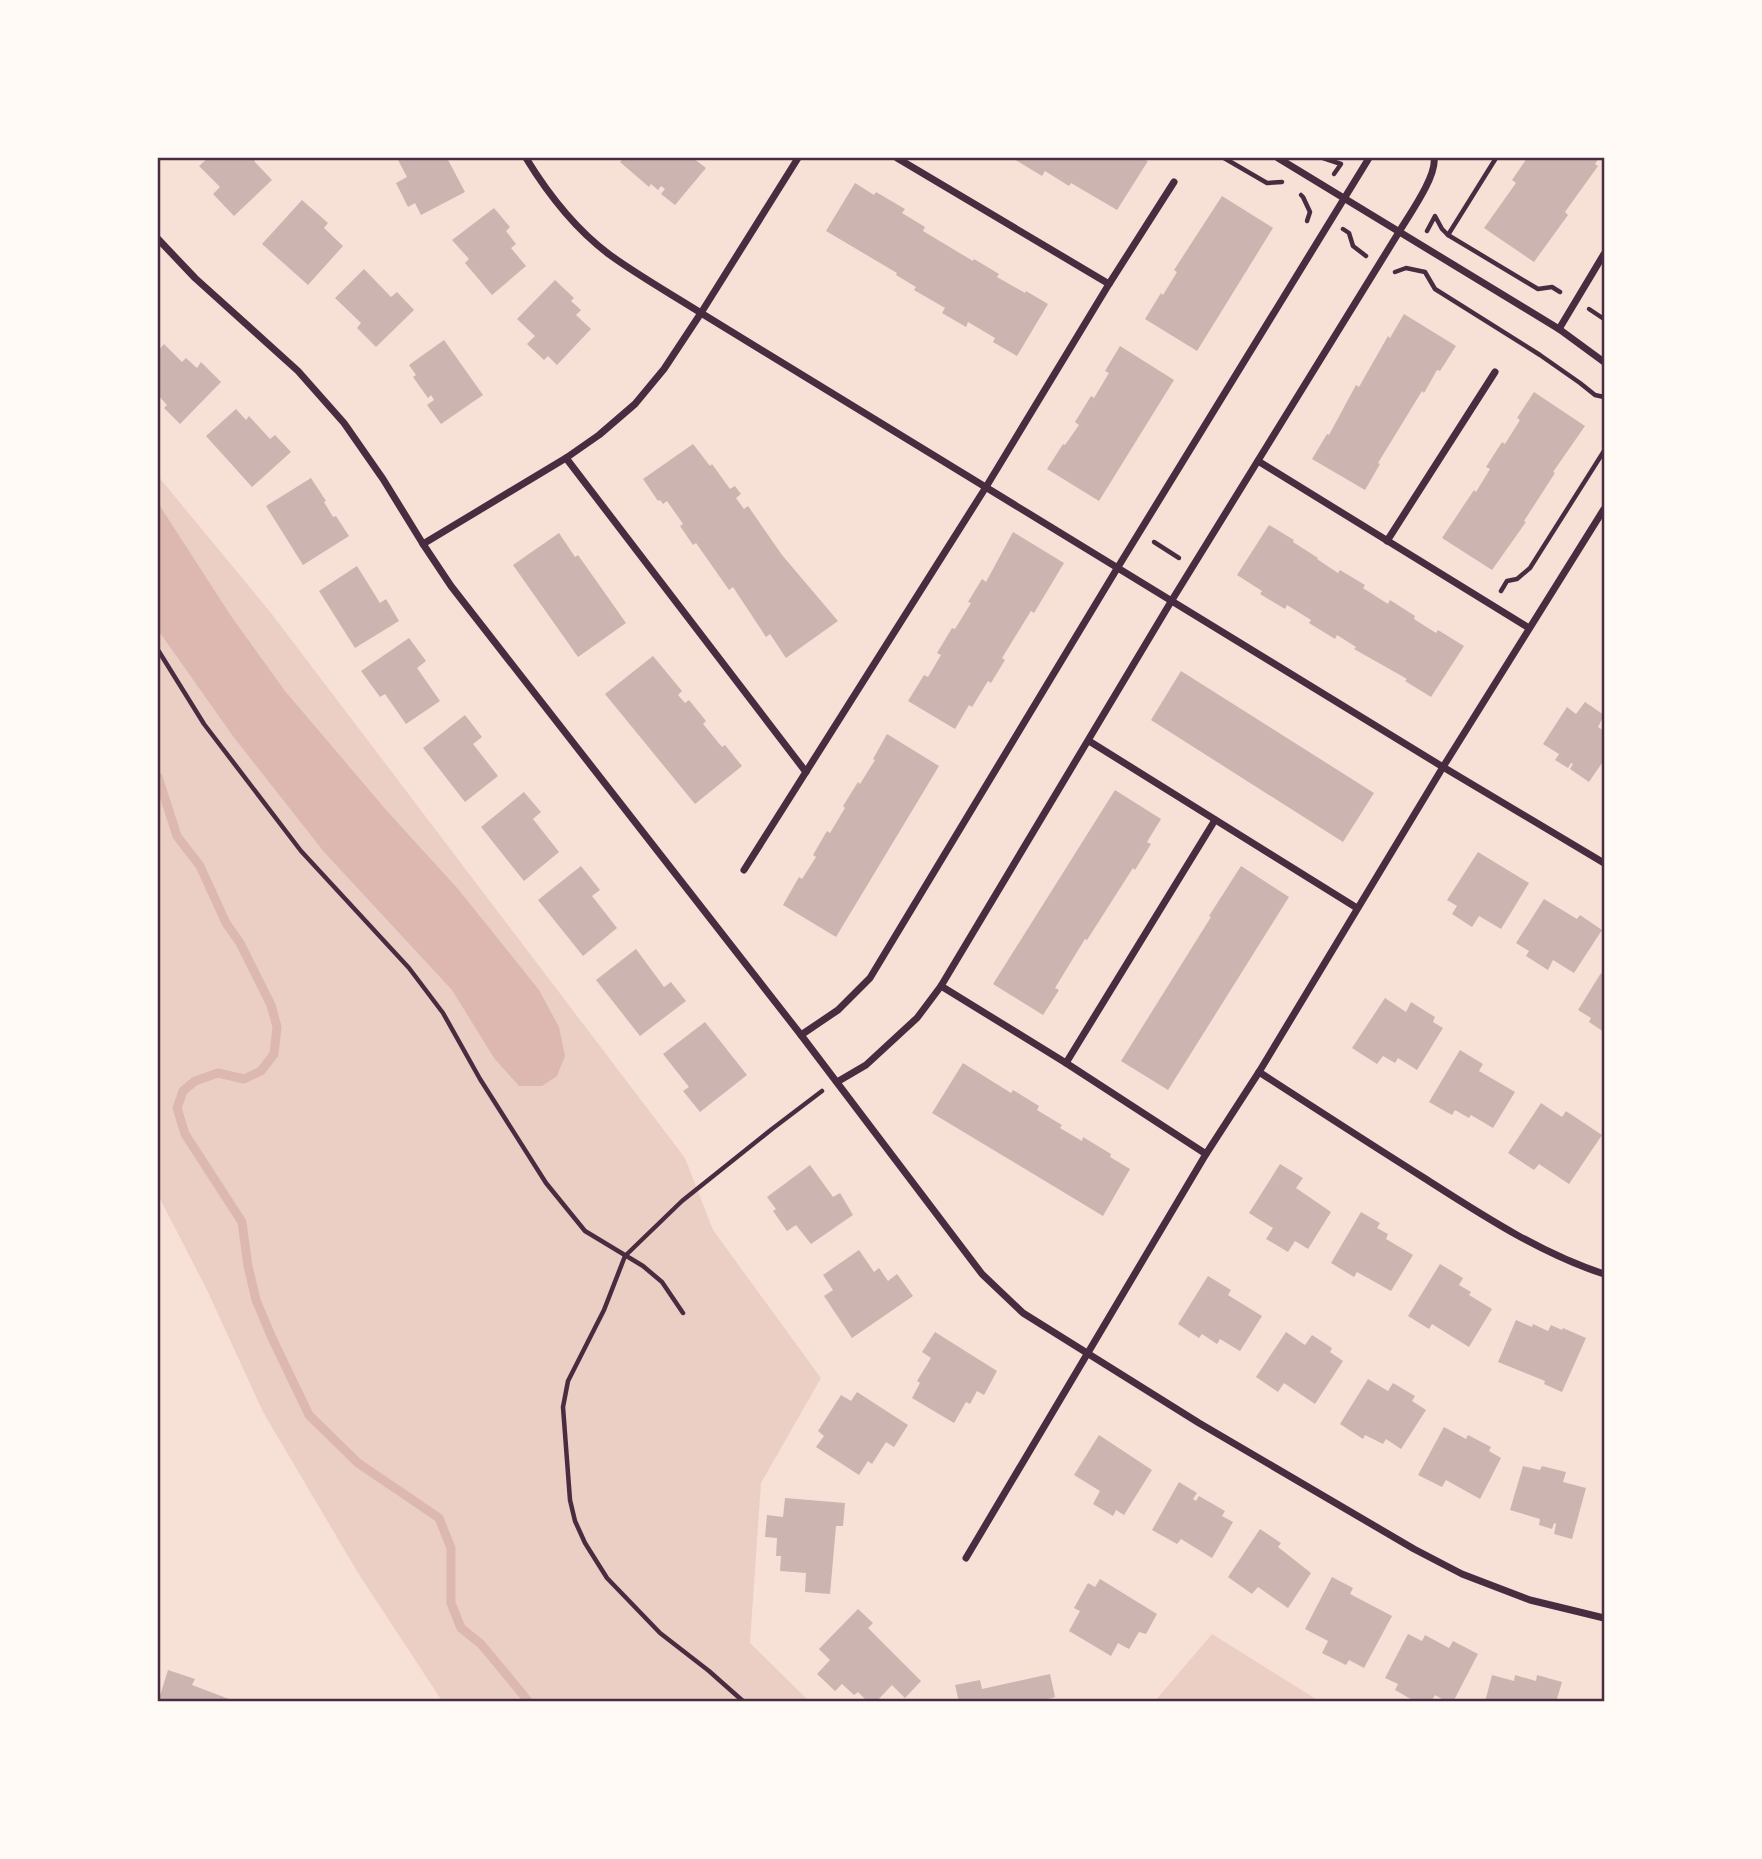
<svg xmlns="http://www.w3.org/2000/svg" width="1762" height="1859" viewBox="0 0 1762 1859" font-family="Quicksand,sans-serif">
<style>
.green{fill:#ebcfc5}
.water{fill:#dcb8b0}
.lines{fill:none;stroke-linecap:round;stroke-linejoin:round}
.stream{stroke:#dcb8b0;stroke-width:9}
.building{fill:#ccb4b1}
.path{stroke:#4a2c40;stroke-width:4.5}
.minor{stroke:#4a2c40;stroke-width:7}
.neatline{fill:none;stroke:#4a2c40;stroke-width:2.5}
</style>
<rect width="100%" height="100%" fill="#f7e1d7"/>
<!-- green -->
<g class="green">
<polygon points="158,476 271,613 685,1158 713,1230 821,1378 761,1483 750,1643 809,1701 442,1701 358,1573 263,1412 207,1290 158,1195"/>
<polygon points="1212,1634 1319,1701 1155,1701"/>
</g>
<!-- water -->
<polygon class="water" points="158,503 231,616 285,691 387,811 458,889 539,990 559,1027 565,1056 557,1076 542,1086 519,1086 494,1058 452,990 324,852 235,739 158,630"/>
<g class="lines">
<!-- stream -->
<polyline class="stream" points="158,777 177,836 200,866 226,923 240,943 271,1005 277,1027 274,1054 261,1071 244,1079 218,1073 195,1081 183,1091 177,1108 185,1134 242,1222 248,1266 256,1300 272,1338 309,1415 358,1463 439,1518 451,1548 451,1603 461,1628 481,1644 529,1702"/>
</g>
<!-- building -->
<g class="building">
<polygon points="208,158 258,158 254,161 272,180 234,216 213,194 220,187 199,166"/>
<polygon points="397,158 447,158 465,192 421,215 415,203 408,207 396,183 407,177"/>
<polygon points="624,158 693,158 706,168 675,205 661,194 665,189 661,186 658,190 651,184 649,187 620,162"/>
<polygon points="1016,158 1142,158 1148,161 1117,210 1071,183 1069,186 1045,171 1042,176 1014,159"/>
<polygon points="1527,158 1599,158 1595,164 1598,166 1565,212 1568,215 1534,262 1484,228 1516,183 1512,180"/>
<polygon points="855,183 874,195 876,192 905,209 902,213 925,227 923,231 973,261 974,259 999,274 997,277 1025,293 1026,291 1048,304 1017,356 993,342 995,338 968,322 966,327 942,313 945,308 914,290 916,287 896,275 897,273 826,231"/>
<polygon points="1222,196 1273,228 1197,351 1145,319 1161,293 1163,295 1177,272 1174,270"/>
<polygon points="302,200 328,223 324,228 343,246 308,285 262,244"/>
<polygon points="494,208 510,227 506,231 516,244 511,248 526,266 492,295 465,263 469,259 452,240"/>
<polygon points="364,269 391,297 397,292 414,310 376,347 357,328 361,323 335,298"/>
<polygon points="555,280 574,298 571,301 581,310 576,315 591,329 557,365 548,356 544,360 527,344 535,336 517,319"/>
<polygon points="1404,314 1456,346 1440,371 1437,370 1424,393 1422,391 1378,463 1380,464 1365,490 1312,459 1327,434 1329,435 1356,385 1359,387 1388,336 1390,338"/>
<polygon points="444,340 483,395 441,424 427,405 434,400 431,395 428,398 413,377 416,375 409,365"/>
<polygon points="164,344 182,362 186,358 197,368 201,362 221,382 180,424 164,408 167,405 158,395 158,351"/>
<polygon points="1120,346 1174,380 1099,501 1047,469 1063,444 1065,445 1079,425 1075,422 1091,396 1094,398 1109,373 1105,371"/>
<polygon points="1534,392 1585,426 1553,472 1555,473 1524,521 1526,522 1492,570 1442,538 1474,490 1476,492 1490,469 1486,467 1502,442 1505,444 1520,420 1517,418"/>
<polygon points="236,409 246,420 249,416 270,439 275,435 291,452 252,487 206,436"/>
<polygon points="693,444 710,466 712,464 730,489 735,486 741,494 736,498 744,509 748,506 782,555 838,621 786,658 770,634 766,637 733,587 729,590 696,543 693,545 680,526 683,524 667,501 663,504 660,500 658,501 643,479"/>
<polygon points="311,478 326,501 324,502 333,517 336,516 349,536 303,565 266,506"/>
<polygon points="1269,525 1294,540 1293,542 1318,558 1317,559 1338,573 1340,570 1365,585 1363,588 1388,604 1390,600 1415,616 1414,619 1436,633 1438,630 1464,646 1431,697 1405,681 1407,679 1354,649 1356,647 1337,635 1335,639 1309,623 1311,620 1287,605 1285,609 1260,594 1262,591 1237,575"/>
<polygon points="1013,532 1064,563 1034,613 1031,611 1002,658 1005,660 991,683 988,681 972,707 969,705 955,729 908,701 924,675 928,677 941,655 937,653 952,628 955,629 971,603 968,602 982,579 986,582"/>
<polygon points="559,533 575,557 578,555 626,623 578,657 513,565"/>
<polygon points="357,566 380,603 386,599 399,621 355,648 319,591"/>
<polygon points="409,638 426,661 417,668 440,701 406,724 385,694 380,697 361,671"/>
<polygon points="653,656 682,691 678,695 685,703 689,700 706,721 703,724 722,747 725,745 742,766 695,804 605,694"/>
<polygon points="1181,671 1374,793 1343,842 1151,720"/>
<polygon points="1585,702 1604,715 1598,727 1604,731 1604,760 1589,782 1570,769 1573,764 1571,763 1568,768 1555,760 1559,754 1543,744 1567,707 1576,714"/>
<polygon points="465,715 482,737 473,744 498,776 465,802 423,748"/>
<polygon points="887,734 939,766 836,937 783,905 799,877 802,879 816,857 813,855 827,831 830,833 845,808 843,806 858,782 860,784 875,760 873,759"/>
<polygon points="1115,790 1161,819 1147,842 1151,844 1135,870 1133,868 1087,940 1085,939 1055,988 1059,990 1043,1015 993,984"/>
<polygon points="524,792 541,812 533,819 559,852 524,881 481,827"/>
<polygon points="1478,852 1529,883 1501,929 1479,916 1472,927 1452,914 1457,906 1447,900"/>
<polygon points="581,866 600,890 592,896 617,928 583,956 538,900"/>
<polygon points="1241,866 1289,897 1168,1090 1121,1061 1211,917 1209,916"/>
<polygon points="1544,899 1577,919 1580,915 1602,930 1574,973 1553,960 1548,970 1526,956 1529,951 1516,943"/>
<polygon points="636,949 664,987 671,982 686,1001 640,1036 596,980"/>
<polygon points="1601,973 1604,976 1604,1032 1589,1022 1591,1018 1578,1010"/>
<polygon points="1385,998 1406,1012 1411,1002 1435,1017 1433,1022 1443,1028 1417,1070 1398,1058 1395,1063 1383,1056 1377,1064 1352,1048"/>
<polygon points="705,1022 747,1075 700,1112 683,1091 689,1087 663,1054"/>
<polygon points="1460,1050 1483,1064 1479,1071 1515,1092 1493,1128 1471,1115 1469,1118 1455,1110 1452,1115 1429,1102"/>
<polygon points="963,1063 1011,1093 1013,1090 1039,1106 1037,1110 1062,1125 1060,1128 1082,1141 1083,1137 1111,1154 1110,1157 1130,1169 1103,1216 932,1113"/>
<polygon points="1541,1103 1562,1117 1566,1111 1602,1135 1569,1184 1539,1164 1534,1170 1508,1153"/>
<polygon points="1280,1164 1303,1178 1296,1188 1331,1212 1308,1249 1295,1241 1288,1252 1266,1239 1273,1228 1249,1213"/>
<polygon points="810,1165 833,1197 840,1193 853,1215 811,1244 796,1225 787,1231 773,1211 776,1209 767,1197"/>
<polygon points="1361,1212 1380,1223 1377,1228 1388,1234 1386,1239 1413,1255 1391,1291 1357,1272 1354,1277 1331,1263"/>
<polygon points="859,1250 874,1272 879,1268 888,1281 897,1274 913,1296 852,1338 824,1296 833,1290 823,1275"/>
<polygon points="1440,1264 1463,1278 1459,1285 1471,1292 1469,1295 1492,1309 1469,1347 1432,1324 1429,1329 1408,1316"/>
<polygon points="1208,1276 1231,1290 1228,1295 1262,1316 1240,1351 1220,1339 1217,1344 1202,1334 1199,1338 1178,1324"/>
<polygon points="1516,1320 1532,1327 1533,1324 1548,1331 1551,1325 1562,1330 1563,1328 1586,1338 1562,1392 1544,1384 1545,1381 1498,1362"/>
<polygon points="935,1332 997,1371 984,1395 977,1391 970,1404 966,1402 954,1423 912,1398 920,1383 917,1381 931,1358 922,1352"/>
<polygon points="1286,1332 1305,1345 1312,1335 1332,1348 1330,1352 1343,1361 1315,1404 1284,1383 1278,1392 1256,1377"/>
<polygon points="1368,1379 1388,1391 1393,1383 1415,1396 1412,1401 1426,1410 1401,1449 1386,1439 1383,1444 1365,1435 1363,1439 1340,1424"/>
<polygon points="857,1392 908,1425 894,1447 886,1442 872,1464 868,1461 859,1475 816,1447 824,1436 818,1431 841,1395 851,1401"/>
<polygon points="1444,1427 1466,1439 1468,1435 1491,1447 1489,1451 1501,1458 1480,1499 1446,1480 1442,1487 1418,1475"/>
<polygon points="1099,1435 1152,1470 1124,1515 1116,1510 1113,1516 1093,1504 1100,1491 1074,1475"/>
<polygon points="1523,1466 1540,1470 1542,1466 1566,1472 1563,1482 1586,1488 1572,1539 1554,1534 1556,1524 1554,1523 1552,1529 1539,1525 1540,1519 1510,1510"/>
<polygon points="1179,1482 1197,1493 1193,1499 1196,1501 1199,1496 1225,1511 1222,1516 1233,1522 1212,1558 1181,1539 1177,1544 1152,1530"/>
<polygon points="785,1498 845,1503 843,1526 836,1526 830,1594 805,1592 806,1573 780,1571 781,1556 776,1556 777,1538 765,1537 767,1515 783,1517"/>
<polygon points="1260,1529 1281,1543 1278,1547 1311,1573 1288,1608 1258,1587 1252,1594 1228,1577"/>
<polygon points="1332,1577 1353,1588 1350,1594 1392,1616 1364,1668 1349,1660 1346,1665 1322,1653 1328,1641 1305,1629"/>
<polygon points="1100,1579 1157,1614 1146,1634 1139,1632 1129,1649 1118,1643 1111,1656 1069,1631 1080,1611 1074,1608 1088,1583 1095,1587"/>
<polygon points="858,1609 873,1623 868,1628 921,1681 905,1698 892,1685 876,1702 868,1702 858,1692 854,1695 842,1684 835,1691 817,1674 830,1660 819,1649"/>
<polygon points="1408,1634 1422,1641 1425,1635 1449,1648 1453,1641 1478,1654 1453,1702 1447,1702 1435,1695 1431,1702 1416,1702 1395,1690 1398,1684 1385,1678"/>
<polygon points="168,1670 195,1679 192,1685 237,1702 158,1702"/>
<polygon points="1050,1674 1055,1697 1037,1702 959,1702 955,1685 980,1680 982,1689"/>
<polygon points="1492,1675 1514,1681 1515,1675 1536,1681 1537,1675 1562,1682 1556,1702 1485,1702"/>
</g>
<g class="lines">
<!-- path -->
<g class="path">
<polyline points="1224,158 1267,183 1282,182"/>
<polyline points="1323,158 1341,164 1334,174"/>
<polyline points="1301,195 1303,197 1310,212 1307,221"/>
<polyline points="1343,229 1349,233 1353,246 1366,256"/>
<polyline points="1427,231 1435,216 1442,229 1448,235 1538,289 1552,287 1560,292"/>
<polyline points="1448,235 1496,158"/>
<polyline points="1395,272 1406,268 1425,272 1435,289 1540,355 1580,383 1595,395 1604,397"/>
<polyline points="1589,309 1604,319"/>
<polyline points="1154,542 1179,558"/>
<polyline points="1501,591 1507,581 1517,579 1530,568 1604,451"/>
<polyline points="158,650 204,724 301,851 409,968 443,1013 480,1079 546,1183 585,1231 643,1266 662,1282 683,1313"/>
<polyline points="744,1702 709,1671 660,1633 607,1578 585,1543 575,1521 570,1500 563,1407 568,1381 604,1310 625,1256 682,1201 772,1129 822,1091"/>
</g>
<!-- minor -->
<g class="minor">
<path d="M526,158C548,194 575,229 610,255C639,276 671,294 701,313L1443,767L1604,863"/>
<polyline points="897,158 1109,284"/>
<polyline points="1278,158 1559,329 1604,362"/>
<polyline points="158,239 195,278 298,371 344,423 383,479 423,544 451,586 801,1035 982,1274 1023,1313 1199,1423 1414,1549 1462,1574 1530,1600 1604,1618"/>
<polyline points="1559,329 1604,254"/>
<polyline points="566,458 806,772"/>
<polyline points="1258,461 1529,628"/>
<polyline points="1387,541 1495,372"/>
<polyline points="423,544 566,458 599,435 635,404 664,369 701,313 798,158"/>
<polyline points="1089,741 1357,908"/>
<polyline points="744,870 986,487 1109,284 1174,182"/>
<polyline points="941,986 1066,1063 1206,1154"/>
<polyline points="801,1035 838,1010 870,978 1118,567 1369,158"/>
<polyline points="1066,1063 1215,820"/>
<path d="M1259,1072C1313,1107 1367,1142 1421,1176C1479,1213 1539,1253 1604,1274"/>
<path d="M837,1082L866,1065L917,1018L941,986L1172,600L1399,232C1409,215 1437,176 1434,158"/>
<polyline points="966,1558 1206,1154 1259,1072 1443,767 1604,509"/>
</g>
</g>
<!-- border -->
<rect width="1762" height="1859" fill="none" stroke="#fffaf5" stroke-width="318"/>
<rect x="159" y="159" width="1444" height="1541" class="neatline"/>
</svg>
